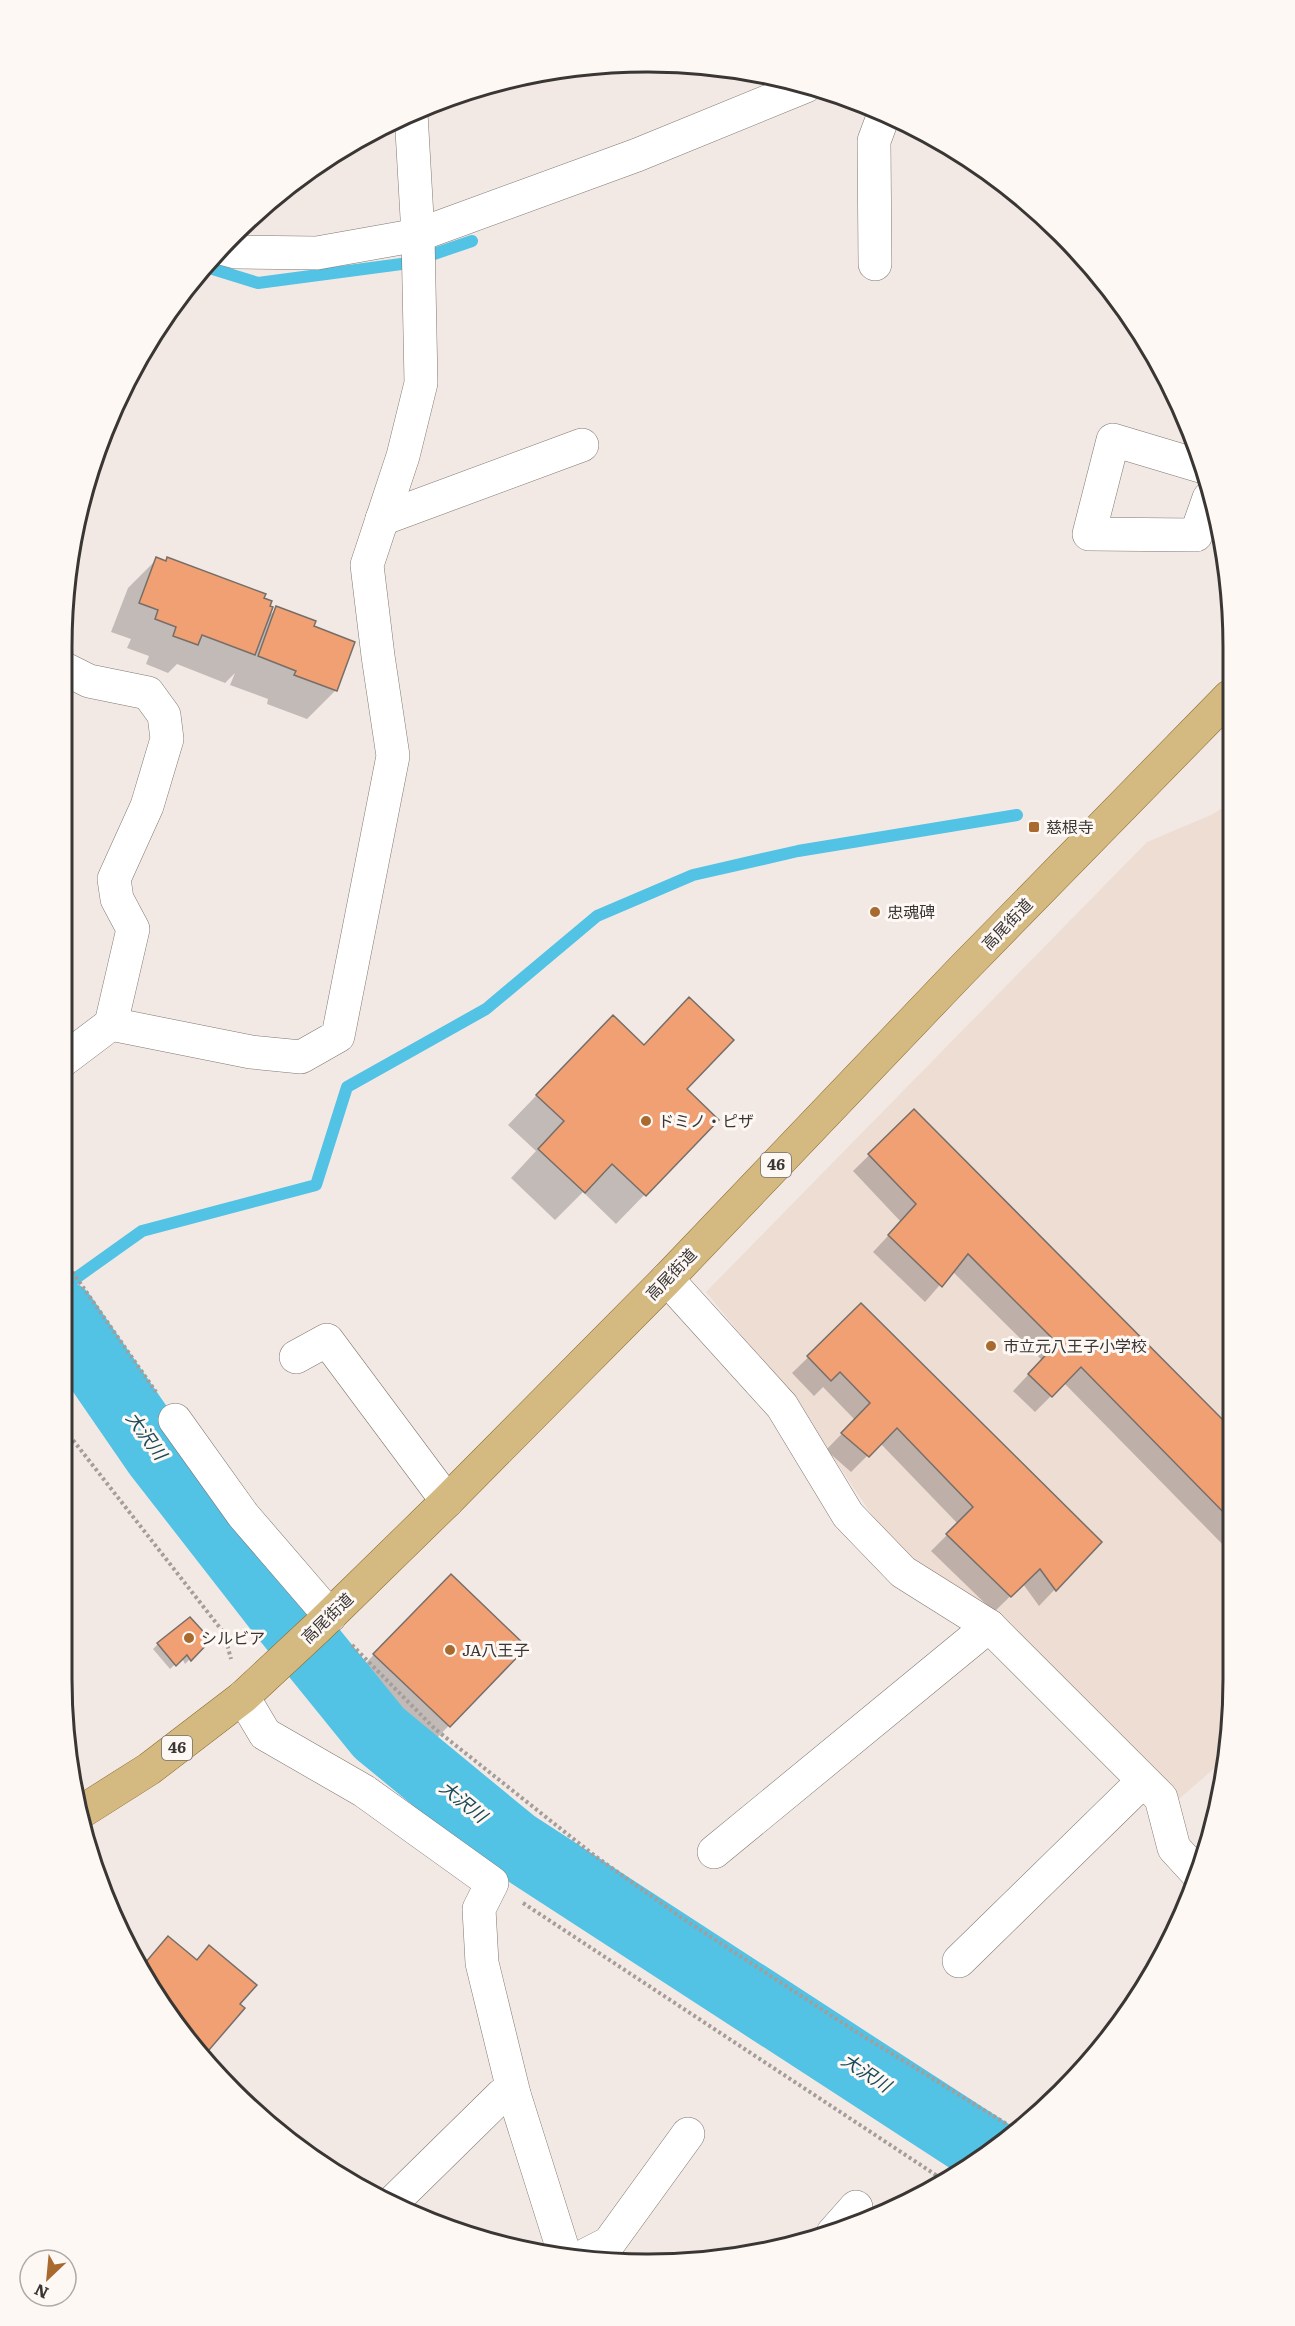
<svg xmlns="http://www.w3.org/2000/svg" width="1295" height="2326" viewBox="0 0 1295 2326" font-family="Literata,'Noto Sans JP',serif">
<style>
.built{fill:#eeddd3}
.shadow{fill:#0003}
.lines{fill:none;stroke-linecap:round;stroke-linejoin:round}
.stream{stroke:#52c2e5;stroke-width:12}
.river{stroke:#52c2e5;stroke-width:69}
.building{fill:#f0a073;stroke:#766e69;stroke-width:1.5}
.minor-casing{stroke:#7f7772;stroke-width:34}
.major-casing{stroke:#8b6d2f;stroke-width:34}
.path{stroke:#a49d99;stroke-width:4;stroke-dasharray:3 3;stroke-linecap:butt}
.minor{stroke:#fff;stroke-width:33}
.major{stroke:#d4b980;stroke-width:33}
.poi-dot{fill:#a86a2f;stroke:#fef8f4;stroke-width:2}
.labels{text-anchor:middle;stroke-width:6;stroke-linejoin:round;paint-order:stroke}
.shield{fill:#fef8f4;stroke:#75706e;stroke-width:1.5}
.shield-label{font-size:15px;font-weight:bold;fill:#3a3634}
.poi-label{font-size:16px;fill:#3a3634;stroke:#fef8f4;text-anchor:start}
.street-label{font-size:16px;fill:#3a3634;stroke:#fef8f4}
.water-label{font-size:18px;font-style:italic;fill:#184958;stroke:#fef8f4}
.rim{fill:none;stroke:#3a3634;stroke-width:3}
</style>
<rect width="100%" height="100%" fill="#f3e9e4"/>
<!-- built -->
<polygon class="built" points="1229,804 1232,1716 1225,1759 1179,1799 1005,1619 919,1565 872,1515 795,1401 706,1292 1147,842 1211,815"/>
<!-- shadow -->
<g class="shadow">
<polygon points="157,559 165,562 168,559 262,599 268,617 277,608 313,627 336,690 307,719 267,704 268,699 230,685 235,673 225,683 177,664 168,673 146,664 149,656 127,648 131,639 111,632 128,588"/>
<polygon points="584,1046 644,1046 717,1120 616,1224 583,1192 555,1220 511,1178 536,1151 508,1125"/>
<polygon points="914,1111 1231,1431 1232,1554 1064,1383 1035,1412 1013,1391 1042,1360 952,1271 925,1302 873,1252 901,1222 853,1171"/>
<polygon points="861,1306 1100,1542 1039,1606 1023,1584 994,1612 931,1551 958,1524 880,1443 851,1472 826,1450 855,1420 823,1387 814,1396 792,1373"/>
<polygon points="451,1576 525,1647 433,1742 358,1671"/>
<polygon points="209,1640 185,1664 182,1658 170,1669 153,1649 158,1644"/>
</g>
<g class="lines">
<!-- stream -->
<g class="stream">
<polyline points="431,255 472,241"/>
<polyline points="203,266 258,283 409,263"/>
<polyline points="62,1288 142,1231 316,1185 347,1087 486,1009 597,916 693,875 798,851 1017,815"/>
</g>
<!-- river -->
<polyline class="river" points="62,1315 157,1453 277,1607 379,1733 514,1844 990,2153"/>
</g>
<!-- building -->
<g class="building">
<polygon points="156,557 166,561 167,557 266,594 264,598 272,601 270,606 273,607 255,655 202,635 198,645 173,636 176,627 155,619 158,610 139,603"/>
<polygon points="276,606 316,621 314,626 355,642 337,691 294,675 296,671 258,656"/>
<polygon points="689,997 734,1040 687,1089 719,1120 646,1196 612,1164 585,1193 538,1149 564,1121 536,1095 613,1015 644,1045"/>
<polygon points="914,1109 1231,1428 1232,1521 1081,1367 1052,1397 1028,1374 1057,1343 968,1254 942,1287 888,1235 916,1204 868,1154"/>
<polygon points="861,1303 1102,1542 1056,1591 1040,1569 1011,1597 946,1534 973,1507 897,1428 869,1457 841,1433 870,1403 840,1372 831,1381 807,1356"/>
<polygon points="451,1574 527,1647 450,1727 373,1654"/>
<polygon points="190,1617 211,1640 191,1661 187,1655 176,1666 157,1643"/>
<polygon points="168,1936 197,1960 209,1945 257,1985 240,2004 245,2008 203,2057 183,2036 139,1970"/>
</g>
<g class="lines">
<!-- minor casing -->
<g class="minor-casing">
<g id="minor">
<polyline points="221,248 236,252 317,253 418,235 637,155 806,86"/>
<polyline points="875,264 874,141 884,114"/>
<polyline points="1200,466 1113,440 1089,534 1196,535 1209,498"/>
<polyline points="382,519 582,445"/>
<polyline points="63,668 89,681 148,693 164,715 167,739 147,806 114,879 117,899 133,929 111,1024 251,1052 301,1057 338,1036 393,756 378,656 367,565 403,456 421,383 418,235 411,113"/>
<polyline points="62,1061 111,1024"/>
<polyline points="667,1279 782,1406 848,1515 903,1572 989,1626 1161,1798 1174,1848 1196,1872"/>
<polyline points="296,1357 327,1340 447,1501"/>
<polyline points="175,1420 243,1515 330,1616"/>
<polyline points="243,1697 265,1734 364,1791 492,1883 479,1909 482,1963 514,2094 565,2256"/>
<polyline points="714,1852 989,1626"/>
<polyline points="959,1961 1143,1781"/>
<polyline points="392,2203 502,2095 514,2094"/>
<polyline points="833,2233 856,2207"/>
<polyline points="580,2258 609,2243 688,2134"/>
</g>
</g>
<!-- major casing -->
<g class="major-casing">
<polyline id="major" points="78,1814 149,1769 243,1697 317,1628 447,1501 667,1279 959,973 1229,697"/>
</g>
<!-- path -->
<g class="path">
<polyline points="62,1257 156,1392"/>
<polyline points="62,1426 224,1633 231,1659"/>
<polyline points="352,1645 435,1729 595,1856 682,1918 855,2031 1018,2131"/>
<polyline points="523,1903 945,2181"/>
</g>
<!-- minor -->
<use href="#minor" class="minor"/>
<!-- major -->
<use href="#major" class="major"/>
</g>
<!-- markers -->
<g class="poi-dot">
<rect x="1028" y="821" width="12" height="12" rx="3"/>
<circle cx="875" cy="912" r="6"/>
<circle cx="646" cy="1121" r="6"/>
<circle cx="991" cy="1346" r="6"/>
<circle cx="189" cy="1638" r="6"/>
<circle cx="450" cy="1650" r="6"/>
</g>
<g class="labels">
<!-- shield labels -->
<g class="shield">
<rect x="761" y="1153" width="30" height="24" rx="4.5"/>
<rect x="162" y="1736" width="30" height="24" rx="4.5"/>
</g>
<g class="shield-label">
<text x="776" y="1170">46</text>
<text x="177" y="1753">46</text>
</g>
<!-- poi labels -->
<g class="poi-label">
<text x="1046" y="833">慈根寺</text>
<text x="887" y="918">忠魂碑</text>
<text x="658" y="1127">ドミノ・ピザ</text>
<text x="1003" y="1352">市立元八王子小学校</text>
<text x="201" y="1644">シルビア</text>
<text x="462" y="1656">JA八王子</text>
</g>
<!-- street labels -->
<g class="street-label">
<text transform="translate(1007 924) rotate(-46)" y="6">高尾街道</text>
<text transform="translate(671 1274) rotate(-46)" y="6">高尾街道</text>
<text transform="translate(327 1618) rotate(-44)" y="6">高尾街道</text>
</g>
<!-- water labels -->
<g class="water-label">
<text transform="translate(146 1436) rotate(54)" y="6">大沢川</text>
<text transform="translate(463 1802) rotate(39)" y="6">大沢川</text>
<text transform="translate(866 2073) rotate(33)" y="6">大沢川</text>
</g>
</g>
<!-- crop -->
<path d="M0 0H1295V2326H0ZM647 72H648A575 575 0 0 1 1223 647V1679A575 575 0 0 1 648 2254H647A575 575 0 0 1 72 1679V647A575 575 0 0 1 647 72Z" fill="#fef8f4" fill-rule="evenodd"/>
<path class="rim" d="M647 72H648A575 575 0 0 1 1223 647V1679A575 575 0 0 1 648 2254H647A575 575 0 0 1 72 1679V647A575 575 0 0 1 647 72Z"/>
<!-- north arrow -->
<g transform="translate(48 2278) rotate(206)"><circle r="28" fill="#fef8f4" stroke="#b0aaa7" stroke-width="1.5"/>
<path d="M0-4.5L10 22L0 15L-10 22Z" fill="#a86a2f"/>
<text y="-9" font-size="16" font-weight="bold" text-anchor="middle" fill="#3a3634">N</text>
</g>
</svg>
